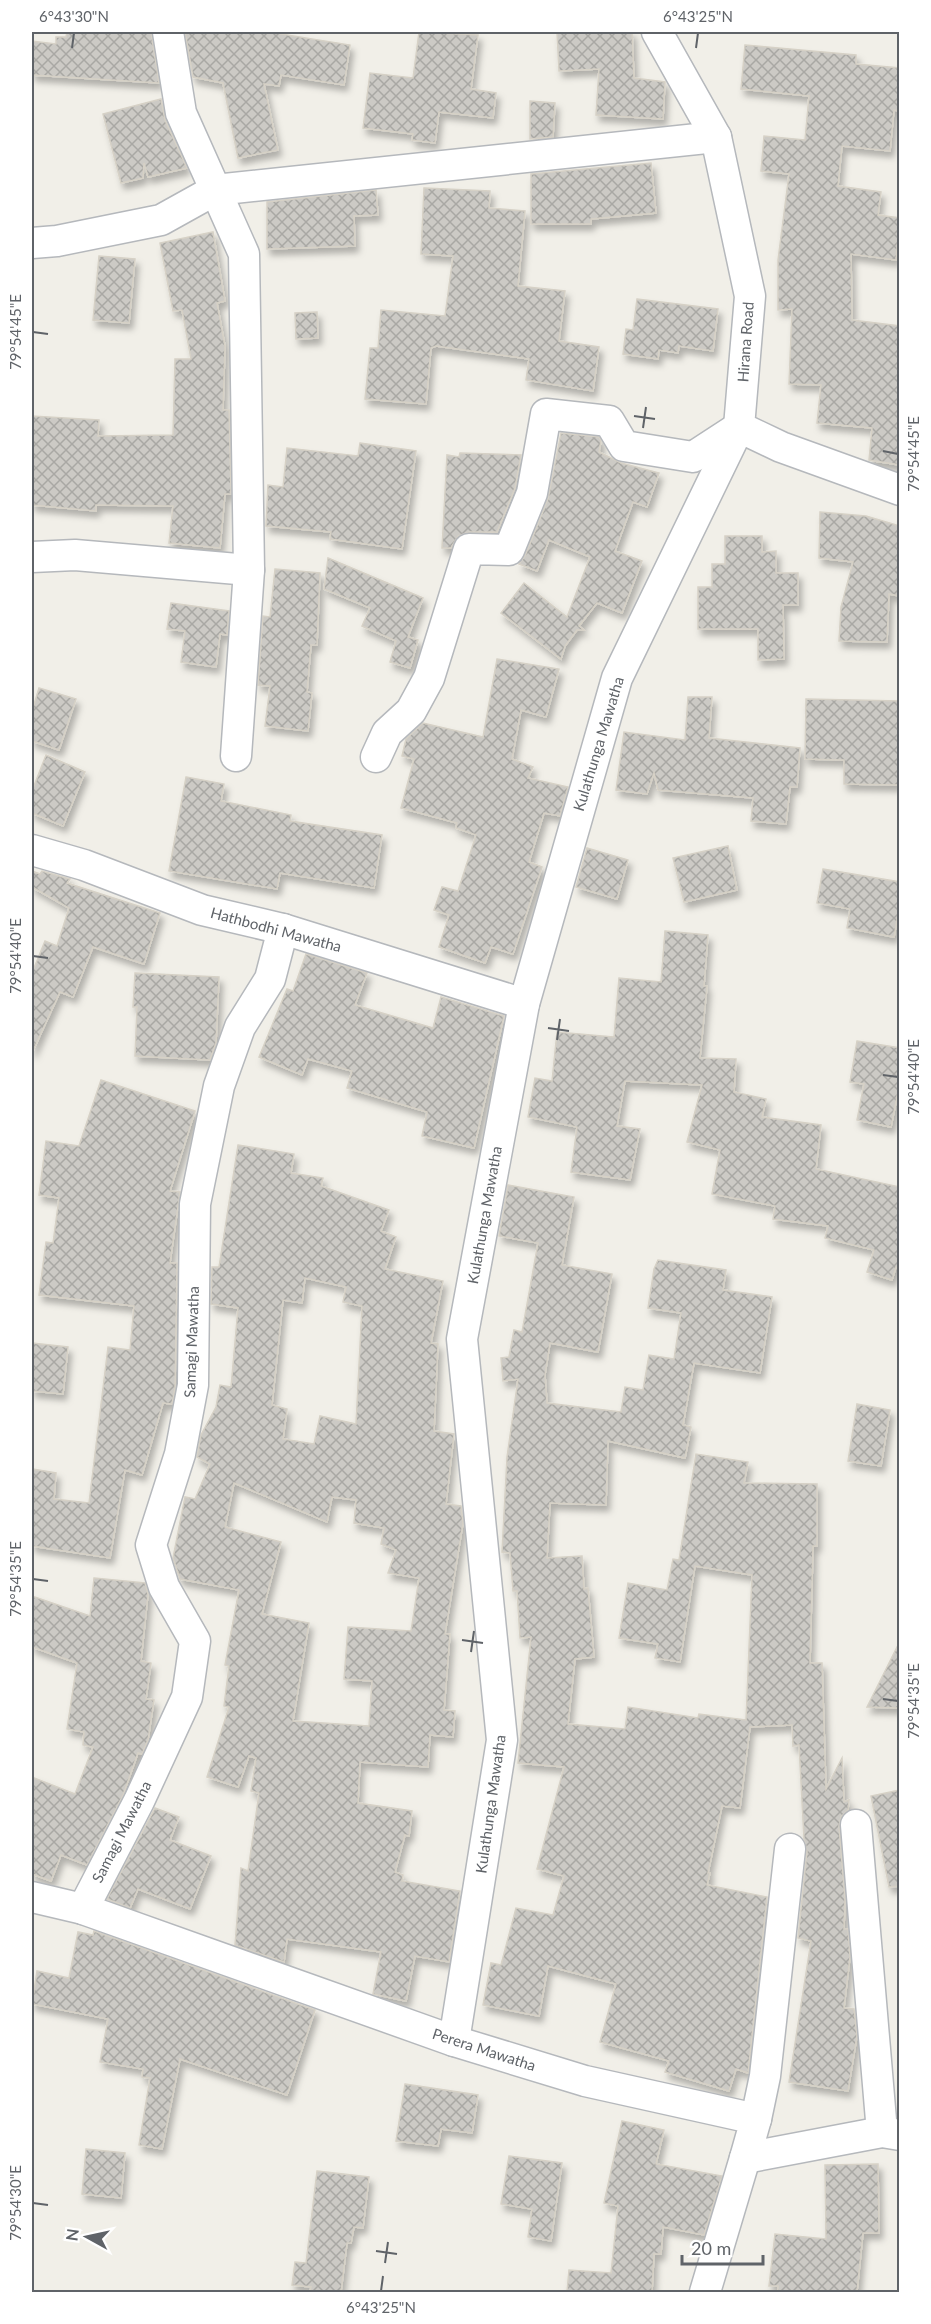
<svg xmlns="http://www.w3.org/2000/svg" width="931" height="2324" viewBox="0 0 931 2324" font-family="Lato,sans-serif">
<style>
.building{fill:url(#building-cross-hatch);stroke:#d6d1c6;stroke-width:1.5;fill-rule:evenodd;filter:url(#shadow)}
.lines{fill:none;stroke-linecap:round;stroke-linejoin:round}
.minor-casing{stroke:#b5b8bc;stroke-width:33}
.minor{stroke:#fff;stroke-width:30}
.ticks{fill:none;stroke:#5f6368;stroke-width:2}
.labels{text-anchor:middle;stroke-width:4.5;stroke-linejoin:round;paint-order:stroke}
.street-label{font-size:15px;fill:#5f6368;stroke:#fff}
.neatline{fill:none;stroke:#5f6368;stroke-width:2}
.ticks-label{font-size:15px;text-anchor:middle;fill:#5f6368}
</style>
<defs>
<pattern id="building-cross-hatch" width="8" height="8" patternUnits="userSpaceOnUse" patternTransform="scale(1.5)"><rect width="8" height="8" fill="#cccac5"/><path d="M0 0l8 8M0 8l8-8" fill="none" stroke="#a9a8a4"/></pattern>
<filter id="shadow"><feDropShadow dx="3.5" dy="6" stdDeviation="3" flood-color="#0004"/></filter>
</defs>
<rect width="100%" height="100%" fill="#f1efe8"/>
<!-- building -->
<g class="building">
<polygon points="67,32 151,32 159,83 32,75 32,41 56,44 56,37 66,37"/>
<polygon points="185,32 282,32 281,34 350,45 344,85 281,75 279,86 264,84 278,150 238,158 223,83 193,77"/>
<polygon points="419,32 478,35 471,89 496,93 493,118 439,112 435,143 412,140 413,134 363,128 370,73 413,78"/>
<polygon points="557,32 632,32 634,78 665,82 663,119 596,115 599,69 559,71"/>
<polygon points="745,45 856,55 856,64 900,68 900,111 894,110 890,151 842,146 838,186 881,192 878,215 900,218 896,260 851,254 852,320 900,326 900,465 869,460 872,428 817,423 821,385 789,384 792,309 778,310 778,260 789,174 761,171 764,136 805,140 809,96 741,89"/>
<polygon points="161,99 165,120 187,168 148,177 144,163 143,178 121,183 103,114"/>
<polygon points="530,101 555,103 553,137 530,139"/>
<polygon points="651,163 656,213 591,219 591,224 531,224 531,174"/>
<polygon points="424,188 490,191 489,208 525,211 518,286 565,291 559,341 599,347 593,391 526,380 529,359 436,346 431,348 426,404 365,399 370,348 378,348 381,310 445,316 453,256 421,254"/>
<polygon points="376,190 378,215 354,216 355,246 267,249 267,202"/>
<polygon points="213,232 225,301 217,303 225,346 223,410 229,410 231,494 225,494 220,548 169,543 173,506 96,505 96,511 32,505 32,416 99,420 98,436 173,435 175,359 191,359 182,310 173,311 160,243"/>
<polygon points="99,256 135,259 129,323 93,320"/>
<polygon points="637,299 718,309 713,351 679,346 678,353 659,350 658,359 623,354 626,329 633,330"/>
<polygon points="317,312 318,338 296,339 295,313"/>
<polygon points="561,433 599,437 601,441 599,452 621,463 659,473 647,507 633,502 615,551 642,561 622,613 597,603 579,626 584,630 577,630 565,646 561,659 501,613 524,583 567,617 590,557 549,540 537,571 519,564 525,556 548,499"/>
<polygon points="360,443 416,451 402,549 330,539 331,532 266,526 268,485 283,487 287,448 358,456"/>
<polygon points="460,453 521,455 515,488 497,532 469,532 458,536 451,548 442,548 447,455 459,457"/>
<polygon points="820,512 866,516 900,526 900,596 889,594 887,642 839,641 841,607 853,562 819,558"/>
<polygon points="725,536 762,536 762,552 776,551 776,573 798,573 798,605 783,605 784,659 758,660 758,629 698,629 698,587 712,587 712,564 725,564"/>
<polygon points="328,558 423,598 408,637 418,640 410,668 390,662 396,641 362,626 370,608 324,589"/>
<polygon points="275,569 320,573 317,645 311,645 307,692 312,693 308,731 265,726 270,686 258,685 263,616 270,617"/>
<polygon points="171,603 229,611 227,635 220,634 216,667 181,662 185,631 167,629"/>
<polygon points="497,659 559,669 546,717 521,710 512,759 533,767 528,778 568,787 560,816 544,813 529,862 542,867 513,954 491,947 485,963 439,947 449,915 434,910 442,887 458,891 476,835 456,828 457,823 401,808 414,759 402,756 406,739 423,723 483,737"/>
<polygon points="39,688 76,699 59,750 32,741 32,711"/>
<polygon points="688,697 712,697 709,738 800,748 797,787 790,787 786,824 751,821 753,798 658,790 654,773 647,794 616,790 624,732 685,740"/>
<polygon points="806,699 900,701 900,785 844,784 844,760 805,759"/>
<polygon points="46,755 85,772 63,826 32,813 32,791"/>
<polygon points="186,777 224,784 221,801 291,815 290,821 382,835 374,888 280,873 277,889 169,871"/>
<polygon points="728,846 737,890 684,902 673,858"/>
<polygon points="587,848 628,860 617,899 576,887"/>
<polygon points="823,869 900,882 900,904 894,937 847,928 850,909 817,903"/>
<polygon points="32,871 40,874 42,871 70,879 67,883 160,913 144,964 93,947 73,997 60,992 32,1053 32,973 45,941 57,946 69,908 32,887"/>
<polygon points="665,931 708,935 704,986 707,986 700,1058 736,1059 734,1092 766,1099 762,1117 821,1125 816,1169 900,1187 900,1269 896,1267 892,1280 867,1272 874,1250 825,1238 828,1226 773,1219 775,1206 712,1194 720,1150 687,1142 702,1085 625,1081 617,1126 640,1129 630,1180 571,1172 577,1127 528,1117 535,1078 552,1081 557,1032 614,1037 619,978 661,982"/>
<polygon points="306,954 367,973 355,1005 433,1028 441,997 504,1016 474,1148 422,1136 427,1112 347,1088 352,1071 308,1059 302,1075 259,1057 287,989 293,991"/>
<polygon points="135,973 219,977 216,1043 210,1060 135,1056 137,1007 133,1007"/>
<polygon points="857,1041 900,1048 900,1082 891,1127 857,1120 864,1084 850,1082"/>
<polygon points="101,1080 195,1111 170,1191 180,1192 170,1263 177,1263 175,1388 172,1404 163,1403 142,1475 125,1470 110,1558 32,1546 32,1469 56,1473 54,1499 89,1503 108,1347 130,1350 134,1306 39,1295 46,1242 53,1243 59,1198 39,1195 46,1141 79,1146"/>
<path d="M238,1145L294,1154L291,1173L323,1178L321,1186L389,1210L381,1231L396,1237L385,1269L443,1281L431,1343L438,1344L434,1431L454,1434L446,1504L461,1506L463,1523L445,1634H450L444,1710L455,1711L453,1737L430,1735L428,1767L360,1762L358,1803L412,1811L409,1836L405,1835L395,1872L403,1875L402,1881L460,1891L449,1962L415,1956L406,2001L373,1994L381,1952L287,1939L284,1962L235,1945L241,1868L248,1871L259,1793L251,1791L256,1758L249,1756L238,1787L207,1777L229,1707L224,1706L229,1666L225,1665L239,1590L180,1579L173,1558L185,1497L195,1499L210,1464L197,1457L201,1435L216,1407L220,1385L231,1387L238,1308L211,1304L212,1267H219ZM305,1278L346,1287L343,1302L362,1306L356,1424L320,1416L314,1444L283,1439L287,1409L272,1405L283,1300L302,1303ZM234,1483L327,1522L332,1497L356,1500L354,1523L384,1528L381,1544L396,1550L388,1573L419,1578L411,1631L348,1627L344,1679L372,1681L369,1726L293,1721L309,1623L262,1614L281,1542L225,1527Z"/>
<polygon points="508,1185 574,1197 562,1265 612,1274 598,1352 550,1343 545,1375 547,1403 621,1412 625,1387 643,1390 649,1355 674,1359 681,1313 648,1308 654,1269 658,1260 726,1270 723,1290 772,1297 760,1373 694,1363 683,1425 691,1427 685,1458 608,1441 606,1505 550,1503 547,1558 582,1556 584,1589 588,1588 594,1657 575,1659 568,1724 625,1729 628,1707 698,1718 699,1714 746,1720 752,1575 695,1566 680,1662 655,1658 658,1644 619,1638 628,1583 667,1590 673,1559 679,1560 696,1454 748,1462 744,1483 817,1484 817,1546 813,1546 810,1663 822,1663 826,1789 842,1758 844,1802 849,1800 848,1810 841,1817 839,1826 845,1899 844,1929 848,1929 850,1957 844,2008 854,2009 857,2036 848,2091 789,2082 811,1941 798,1938 807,1851 804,1839 799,1745 793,1746 792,1725 750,1727 740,1808 722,1806 708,1873 710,1873 707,1885 767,1897 748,2073 736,2069 729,2091 665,2072 669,2061 600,2042 616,1984 548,1966 539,2016 483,2005 491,1963 501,1965 516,1908 553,1915 564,1876 537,1869 564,1767 518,1763 531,1637 520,1638 517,1591 513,1591 510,1553 502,1552 507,1457 518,1379 503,1381 501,1358 509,1357 514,1330 522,1332 538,1243 499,1236"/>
<polygon points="32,1343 68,1347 63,1394 32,1391"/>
<polygon points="857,1404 890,1410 881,1466 848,1461"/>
<polygon points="94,1578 145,1583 148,1594 141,1661 151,1663 146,1699 154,1700 148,1740 142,1754 138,1753 123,1795 87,1865 61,1855 51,1881 32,1874 32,1777 75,1794 93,1747 83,1745 84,1732 67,1729 77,1663 32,1647 32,1596 90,1616"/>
<polygon points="900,1641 900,1708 867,1707"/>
<polygon points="900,1790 900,1886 889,1887 871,1796"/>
<polygon points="155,1808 179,1817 170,1840 211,1856 190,1909 138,1889 130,1908 107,1899"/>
<polygon points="94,1931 315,2010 287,2095 180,2059 162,2149 139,2145 150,2078 142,2077 143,2069 100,2062 108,2019 32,2004 37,1971 69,1978 78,1932 93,1935"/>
<polygon points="405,2084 478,2095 472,2133 441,2129 438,2146 396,2141"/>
<polygon points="622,2121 664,2130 656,2164 722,2176 704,2235 663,2227 661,2254 654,2254 652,2292 567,2292 569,2270 611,2273 618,2206 604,2203"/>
<polygon points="86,2149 125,2153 121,2198 82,2194"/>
<polygon points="509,2156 562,2163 551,2241 528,2237 532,2209 501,2204"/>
<polygon points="878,2164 879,2233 863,2233 857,2292 778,2292 778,2286 769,2286 775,2234 826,2239 825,2165"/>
<polygon points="317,2171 369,2177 363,2228 354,2227 351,2243 347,2243 341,2292 310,2292 311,2287 292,2285 295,2262 306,2263"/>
</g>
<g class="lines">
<!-- minor casing -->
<g class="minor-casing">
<g id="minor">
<polyline points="168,32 181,113 244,254 249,570 236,756"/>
<polyline points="657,32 716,137 750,296 739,427 781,447 900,490"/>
<polyline points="32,243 57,241 161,220 215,190 716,137"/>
<polyline points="32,557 75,555 249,570"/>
<polyline points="376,757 387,733 411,711 429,678 469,549 509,550 532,493 546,414 609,421 624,446 693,457 739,427"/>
<polyline points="32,850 84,865 202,910 283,929 524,1004"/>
<polyline points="856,1825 882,2132"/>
<polyline points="32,1897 83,1909 454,2041 585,2081 756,2119 745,2158 882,2132 900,2135"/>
<polyline points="83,1909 139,1801 187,1697 195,1641 164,1587 151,1545 180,1454 193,1385 195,1204 219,1086 240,1027 270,979 283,929"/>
<polyline points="454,2041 502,1740 462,1339 524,1004 617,678 739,427"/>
<polyline points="756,2119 765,2076 790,1849"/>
<polyline points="705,2292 745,2158"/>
</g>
</g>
<!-- minor -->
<use href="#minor" class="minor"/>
</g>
<!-- ticks -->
<path class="ticks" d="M72,48L74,33M696,48L698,33M33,332L48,334M634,416L655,419M643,428L646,407M883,451L898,454M33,956L48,958M548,1028L569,1031M557,1040L560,1019M883,1075L898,1077M33,1579L48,1581M462,1640L483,1643M471,1652L474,1631M883,1699L898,1701M33,2203L48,2205M376,2251L397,2254M385,2263L388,2242M381,2291L383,2276"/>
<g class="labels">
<!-- street labels -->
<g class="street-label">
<text transform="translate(746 342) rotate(-86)" y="5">Hirana Road</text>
<text transform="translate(599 744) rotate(-73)" y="5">Kulathunga Mawatha</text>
<text transform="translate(276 930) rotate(15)" y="5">Hathbodhi Mawatha</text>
<text transform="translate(485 1215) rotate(-80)" y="5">Kulathunga Mawatha</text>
<text transform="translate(192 1342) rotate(-88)" y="5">Samagi Mawatha</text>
<text transform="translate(491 1804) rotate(-82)" y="5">Kulathunga Mawatha</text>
<text transform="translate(122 1832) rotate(-63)" y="5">Samagi Mawatha</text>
<text transform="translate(484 2050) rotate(18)" y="5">Perera Mawatha</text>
</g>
</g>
<!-- border -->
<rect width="931" height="2324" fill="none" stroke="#ffffff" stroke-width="66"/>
<!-- north arrow -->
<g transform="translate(87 2237) rotate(278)" stroke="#ffffff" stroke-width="4.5" paint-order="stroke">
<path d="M0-4.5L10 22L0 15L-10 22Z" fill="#5f6368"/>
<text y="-9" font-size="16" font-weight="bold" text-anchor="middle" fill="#5f6368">N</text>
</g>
<!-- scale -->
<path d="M682 2255v9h81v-9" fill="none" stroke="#5f6368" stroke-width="3"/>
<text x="691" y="2255" font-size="18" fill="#5f6368" stroke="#ffffff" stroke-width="4.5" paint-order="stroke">20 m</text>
<rect x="33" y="33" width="865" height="2258" class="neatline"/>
<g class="ticks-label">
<text x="74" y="22">6°43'30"N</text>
<text x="698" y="22">6°43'25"N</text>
<text transform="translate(16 332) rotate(-90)" y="5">79°54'45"E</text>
<text transform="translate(914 454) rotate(-90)" y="5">79°54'45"E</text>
<text transform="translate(16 956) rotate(-90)" y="5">79°54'40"E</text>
<text transform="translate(914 1077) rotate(-90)" y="5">79°54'40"E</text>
<text transform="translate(16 1579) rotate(-90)" y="5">79°54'35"E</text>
<text transform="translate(914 1701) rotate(-90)" y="5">79°54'35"E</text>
<text transform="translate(16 2203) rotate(-90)" y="5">79°54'30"E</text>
<text x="381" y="2313">6°43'25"N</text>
</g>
</svg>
